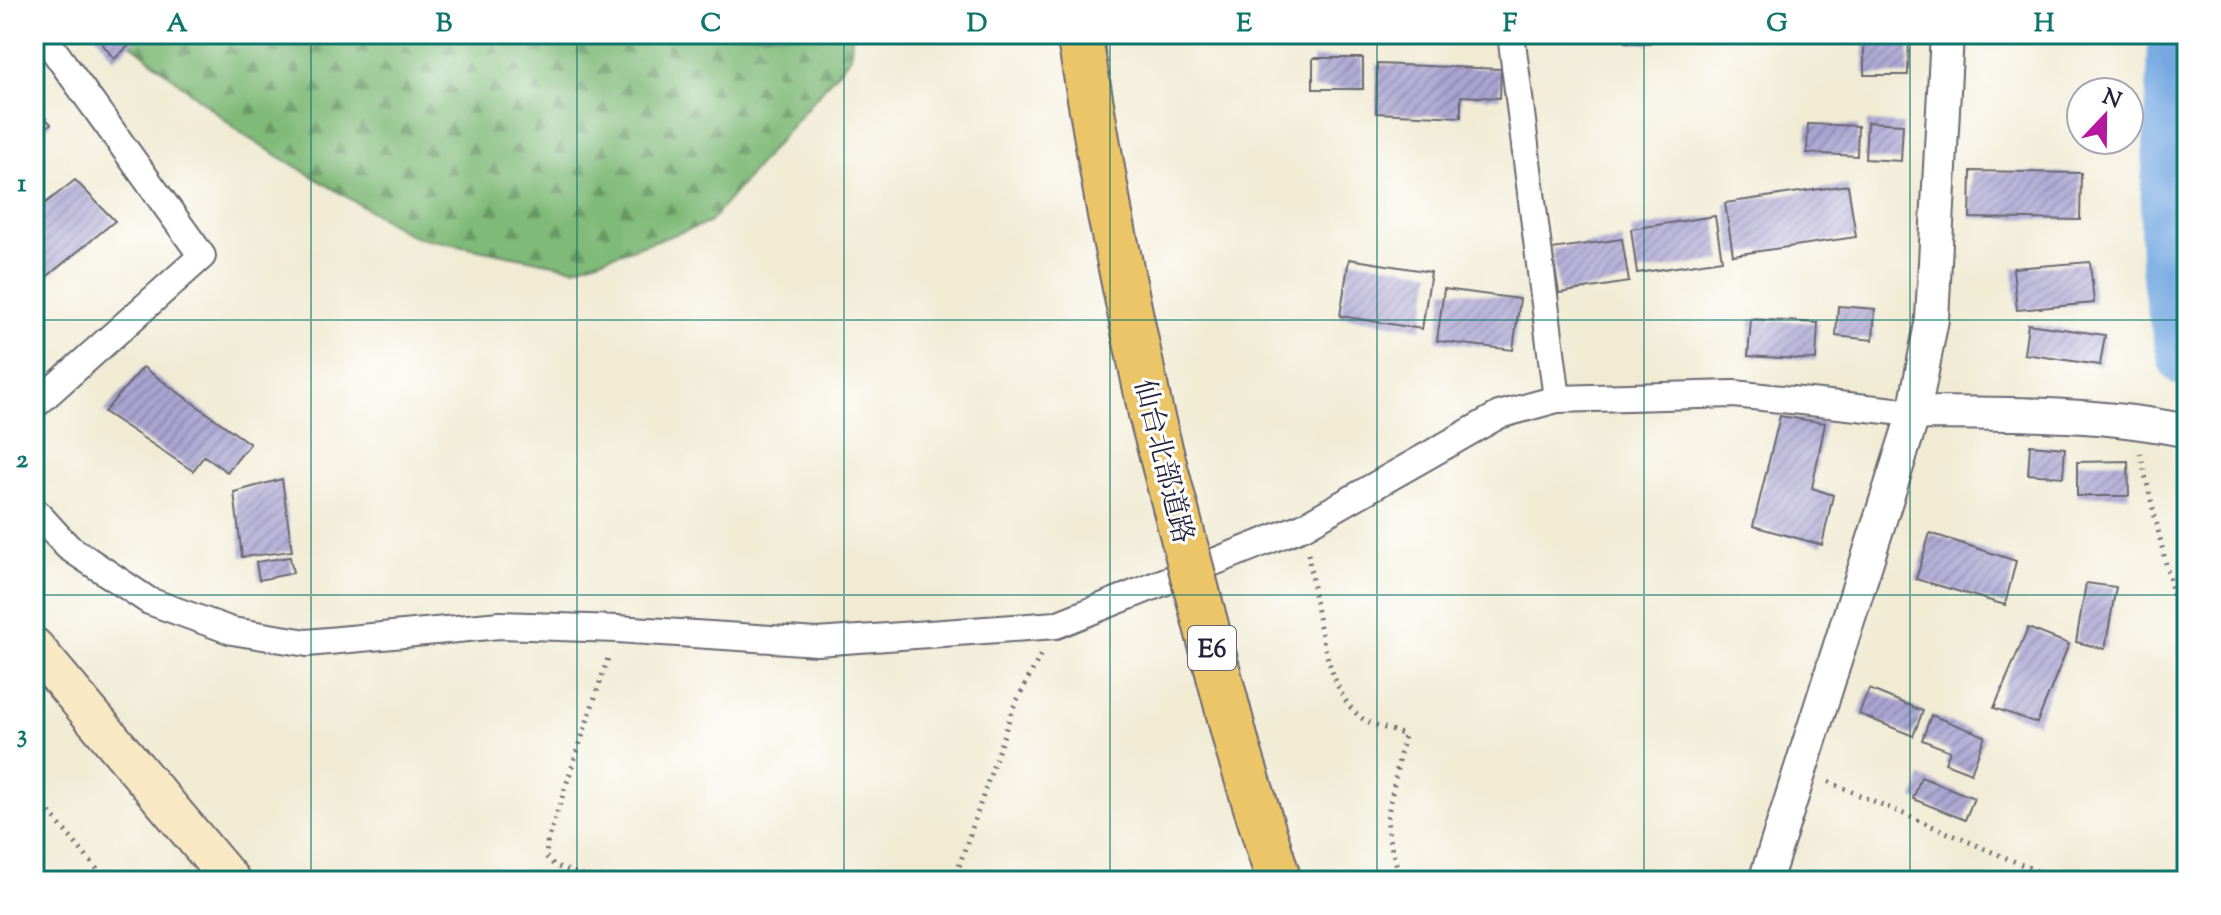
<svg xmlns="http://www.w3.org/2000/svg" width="2221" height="915" viewBox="0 0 2221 915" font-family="'Sorts Mill Goudy','Noto Serif JP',serif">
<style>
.forest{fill:url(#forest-firs);stroke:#516e5a;stroke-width:2}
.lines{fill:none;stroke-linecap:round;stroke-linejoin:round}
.river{stroke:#75a8e1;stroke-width:58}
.building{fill:url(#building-hatch)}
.minor-casing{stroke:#6a6871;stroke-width:30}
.tertiary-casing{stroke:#6a6871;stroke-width:36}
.secondary-casing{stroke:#6a6871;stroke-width:42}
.motorway-casing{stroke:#6a6871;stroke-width:48}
.path{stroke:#6a6871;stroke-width:5;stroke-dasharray:2 6;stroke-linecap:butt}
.minor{stroke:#fff;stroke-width:26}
.tertiary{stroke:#fff;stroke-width:32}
.secondary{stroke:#f8e8c3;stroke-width:38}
.motorway{stroke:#edc569;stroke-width:44}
.motorway-bridge-casing{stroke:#6a6871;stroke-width:48;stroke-linecap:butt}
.motorway-bridge{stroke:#edc569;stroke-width:44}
.grid{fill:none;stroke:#0f766e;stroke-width:2;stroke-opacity:0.55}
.labels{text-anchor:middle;stroke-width:6;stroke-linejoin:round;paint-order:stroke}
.shield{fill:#fff;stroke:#646476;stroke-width:2}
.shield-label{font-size:26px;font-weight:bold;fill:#22223b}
.street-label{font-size:28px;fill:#22223b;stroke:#fff}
.neatline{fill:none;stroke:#0f766e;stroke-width:3}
.grid-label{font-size:26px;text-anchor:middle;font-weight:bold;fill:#0f766e}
</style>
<defs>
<pattern id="forest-firs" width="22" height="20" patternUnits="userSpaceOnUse" patternTransform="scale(2)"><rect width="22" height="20" fill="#80ba78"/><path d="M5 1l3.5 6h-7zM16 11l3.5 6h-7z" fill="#689764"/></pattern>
<pattern id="building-hatch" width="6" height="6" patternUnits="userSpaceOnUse" patternTransform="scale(2)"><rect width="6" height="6" fill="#aaa4d1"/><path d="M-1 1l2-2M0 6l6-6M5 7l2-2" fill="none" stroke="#8a85ab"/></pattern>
</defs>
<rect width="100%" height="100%" fill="#fff"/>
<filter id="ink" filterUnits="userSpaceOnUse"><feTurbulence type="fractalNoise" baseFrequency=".0125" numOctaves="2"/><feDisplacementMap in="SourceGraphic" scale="16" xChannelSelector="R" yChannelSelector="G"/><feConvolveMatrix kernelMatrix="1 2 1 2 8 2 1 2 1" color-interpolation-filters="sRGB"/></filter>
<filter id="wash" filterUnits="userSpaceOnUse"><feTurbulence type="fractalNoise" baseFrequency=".006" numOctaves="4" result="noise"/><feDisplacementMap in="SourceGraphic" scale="32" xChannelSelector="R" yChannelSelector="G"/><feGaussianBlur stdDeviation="1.8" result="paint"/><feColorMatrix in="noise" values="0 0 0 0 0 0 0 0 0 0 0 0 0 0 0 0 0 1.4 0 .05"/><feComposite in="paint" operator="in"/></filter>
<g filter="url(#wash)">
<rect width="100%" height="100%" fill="#f1ebd4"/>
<!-- forest -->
<polygon class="forest" points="119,34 852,34 851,56 709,223 574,268 412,236 245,136"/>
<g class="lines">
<!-- river -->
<path class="river" d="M2177,34C2177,110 2166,185 2170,261C2171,293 2180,326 2187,358"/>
</g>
<g id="blocks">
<!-- building -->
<g class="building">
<polygon points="95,34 142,34 114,59"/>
<polygon points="1626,34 1651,34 1650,44 1626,42"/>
<polygon points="1864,34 1909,34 1908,75 1864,75"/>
<rect x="1313" y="58" width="50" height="31"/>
<polygon points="1377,64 1501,69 1500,98 1461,96 1461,117 1376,113"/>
<polygon points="34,106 51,124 34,138"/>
<polygon points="1867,122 1903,124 1901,161 1865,159"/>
<polygon points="1808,124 1858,126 1857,156 1807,153"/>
<polygon points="1971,171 2081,173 2080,220 1970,218"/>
<polygon points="75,180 115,221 44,279 34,267 34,212"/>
<polygon points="1848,185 1856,237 1733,255 1725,203"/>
<polygon points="1715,216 1722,260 1637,273 1631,229"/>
<polygon points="1622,239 1629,282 1559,293 1552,249"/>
<polygon points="1349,259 1431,272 1422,329 1340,316"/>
<polygon points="2090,262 2094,303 2017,310 2013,268"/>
<polygon points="1444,289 1520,299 1513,350 1437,341"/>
<polygon points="1838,306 1875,309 1873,340 1836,336"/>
<polygon points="1751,319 1818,323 1816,360 1748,356"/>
<polygon points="2028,324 2105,335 2100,365 2024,354"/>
<polygon points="143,367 250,444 227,472 204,456 193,471 104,412"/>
<polygon points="1780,416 1825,423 1812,488 1833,495 1822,545 1753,526"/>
<polygon points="2030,445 2065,448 2063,477 2028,474"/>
<polygon points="2128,461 2129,496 2077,496 2077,462"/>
<polygon points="282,479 292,551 242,557 234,492"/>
<polygon points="1930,533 2016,561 2005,605 1916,579"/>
<polygon points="290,557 293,573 259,580 256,562"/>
<polygon points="2086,583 2116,587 2105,649 2076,642"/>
<polygon points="2028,628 2069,644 2037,723 1994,708"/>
<polygon points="1869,689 1923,711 1913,736 1859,714"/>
<polygon points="1931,715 1985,736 1971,773 1945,763 1950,751 1922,740"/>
<polygon points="1921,777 1974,798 1965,820 1913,799"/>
</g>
</g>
</g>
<g filter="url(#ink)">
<use href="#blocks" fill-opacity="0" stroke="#6a6871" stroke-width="2"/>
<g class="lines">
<!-- minor casing -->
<g class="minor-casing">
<g id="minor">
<polyline points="1511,34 1557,399"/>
<polyline points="34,406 202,256 42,34"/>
<polyline points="34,510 68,547 149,601 232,631 307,643 500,625 617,629 817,642 1056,625 1304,526 1499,415 1557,399 1734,394 1914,413"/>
</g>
</g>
<!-- tertiary casing -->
<g class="tertiary-casing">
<g id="tertiary">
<path d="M1914,413C2005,414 2098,412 2187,431"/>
<polyline points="1765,881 1914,413 1932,319 1947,34"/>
</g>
</g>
<!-- secondary casing -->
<g class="secondary-casing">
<polyline id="secondary" points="34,647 231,881"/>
</g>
<!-- motorway casing -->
<g class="motorway-casing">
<polyline id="motorway" points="1079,34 1110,215 1151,414"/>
</g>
<!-- path -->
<g class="path">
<polyline points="2140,453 2180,624 2187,638"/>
<path d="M1308,554C1315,597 1324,686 1358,715C1368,725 1391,729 1404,735L1387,818L1389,839L1401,881"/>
<polyline points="1829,782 2060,881"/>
<polyline points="34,794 107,881"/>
<polyline points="598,881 555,866 546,857 547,843 608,658"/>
<polyline points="954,881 1013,708 1041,654"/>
</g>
<!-- minor -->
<use href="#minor" class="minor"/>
<!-- tertiary -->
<use href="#tertiary" class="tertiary"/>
<!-- secondary -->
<use href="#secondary" class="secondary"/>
<!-- motorway -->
<use href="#motorway" class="motorway"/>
<!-- motorway-bridge casing -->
<g class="motorway-bridge-casing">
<polyline id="motorway-bridge" points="1151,414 1238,749 1279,881"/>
</g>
<!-- motorway-bridge -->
<use href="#motorway-bridge" class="motorway-bridge"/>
</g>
</g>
<!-- grid -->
<path class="grid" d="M311,34V881M577,34V881M844,34V881M1110,34V881M1377,34V881M1644,34V881M1910,34V881M34,320H2187M34,595H2187"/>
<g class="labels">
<!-- shield labels -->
<rect class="shield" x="1188" y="626" width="48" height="44" rx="6"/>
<g class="shield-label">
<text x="1212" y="657">E6</text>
</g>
<!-- street labels -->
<g class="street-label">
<text transform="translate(1165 461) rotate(76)" y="10">仙台北部道路</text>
</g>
</g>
<!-- margin -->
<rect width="2221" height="915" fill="none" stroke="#fff" stroke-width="88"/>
<!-- north arrow -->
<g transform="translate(2105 116) rotate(22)"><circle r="38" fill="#ffffff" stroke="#a7a7b1" stroke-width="2"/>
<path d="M0-6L14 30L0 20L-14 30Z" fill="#b5179e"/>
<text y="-12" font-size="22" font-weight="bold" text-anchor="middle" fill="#22223b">N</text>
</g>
<rect x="44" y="44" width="2133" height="827" class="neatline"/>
<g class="grid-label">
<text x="177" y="31">A</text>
<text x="444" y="31">B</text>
<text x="711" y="31">C</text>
<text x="977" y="31">D</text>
<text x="1244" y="31">E</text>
<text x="1510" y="31">F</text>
<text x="1777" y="31">G</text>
<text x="2044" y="31">H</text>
<text x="22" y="191">1</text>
<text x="22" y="467">2</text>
<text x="22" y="742">3</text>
</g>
</svg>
